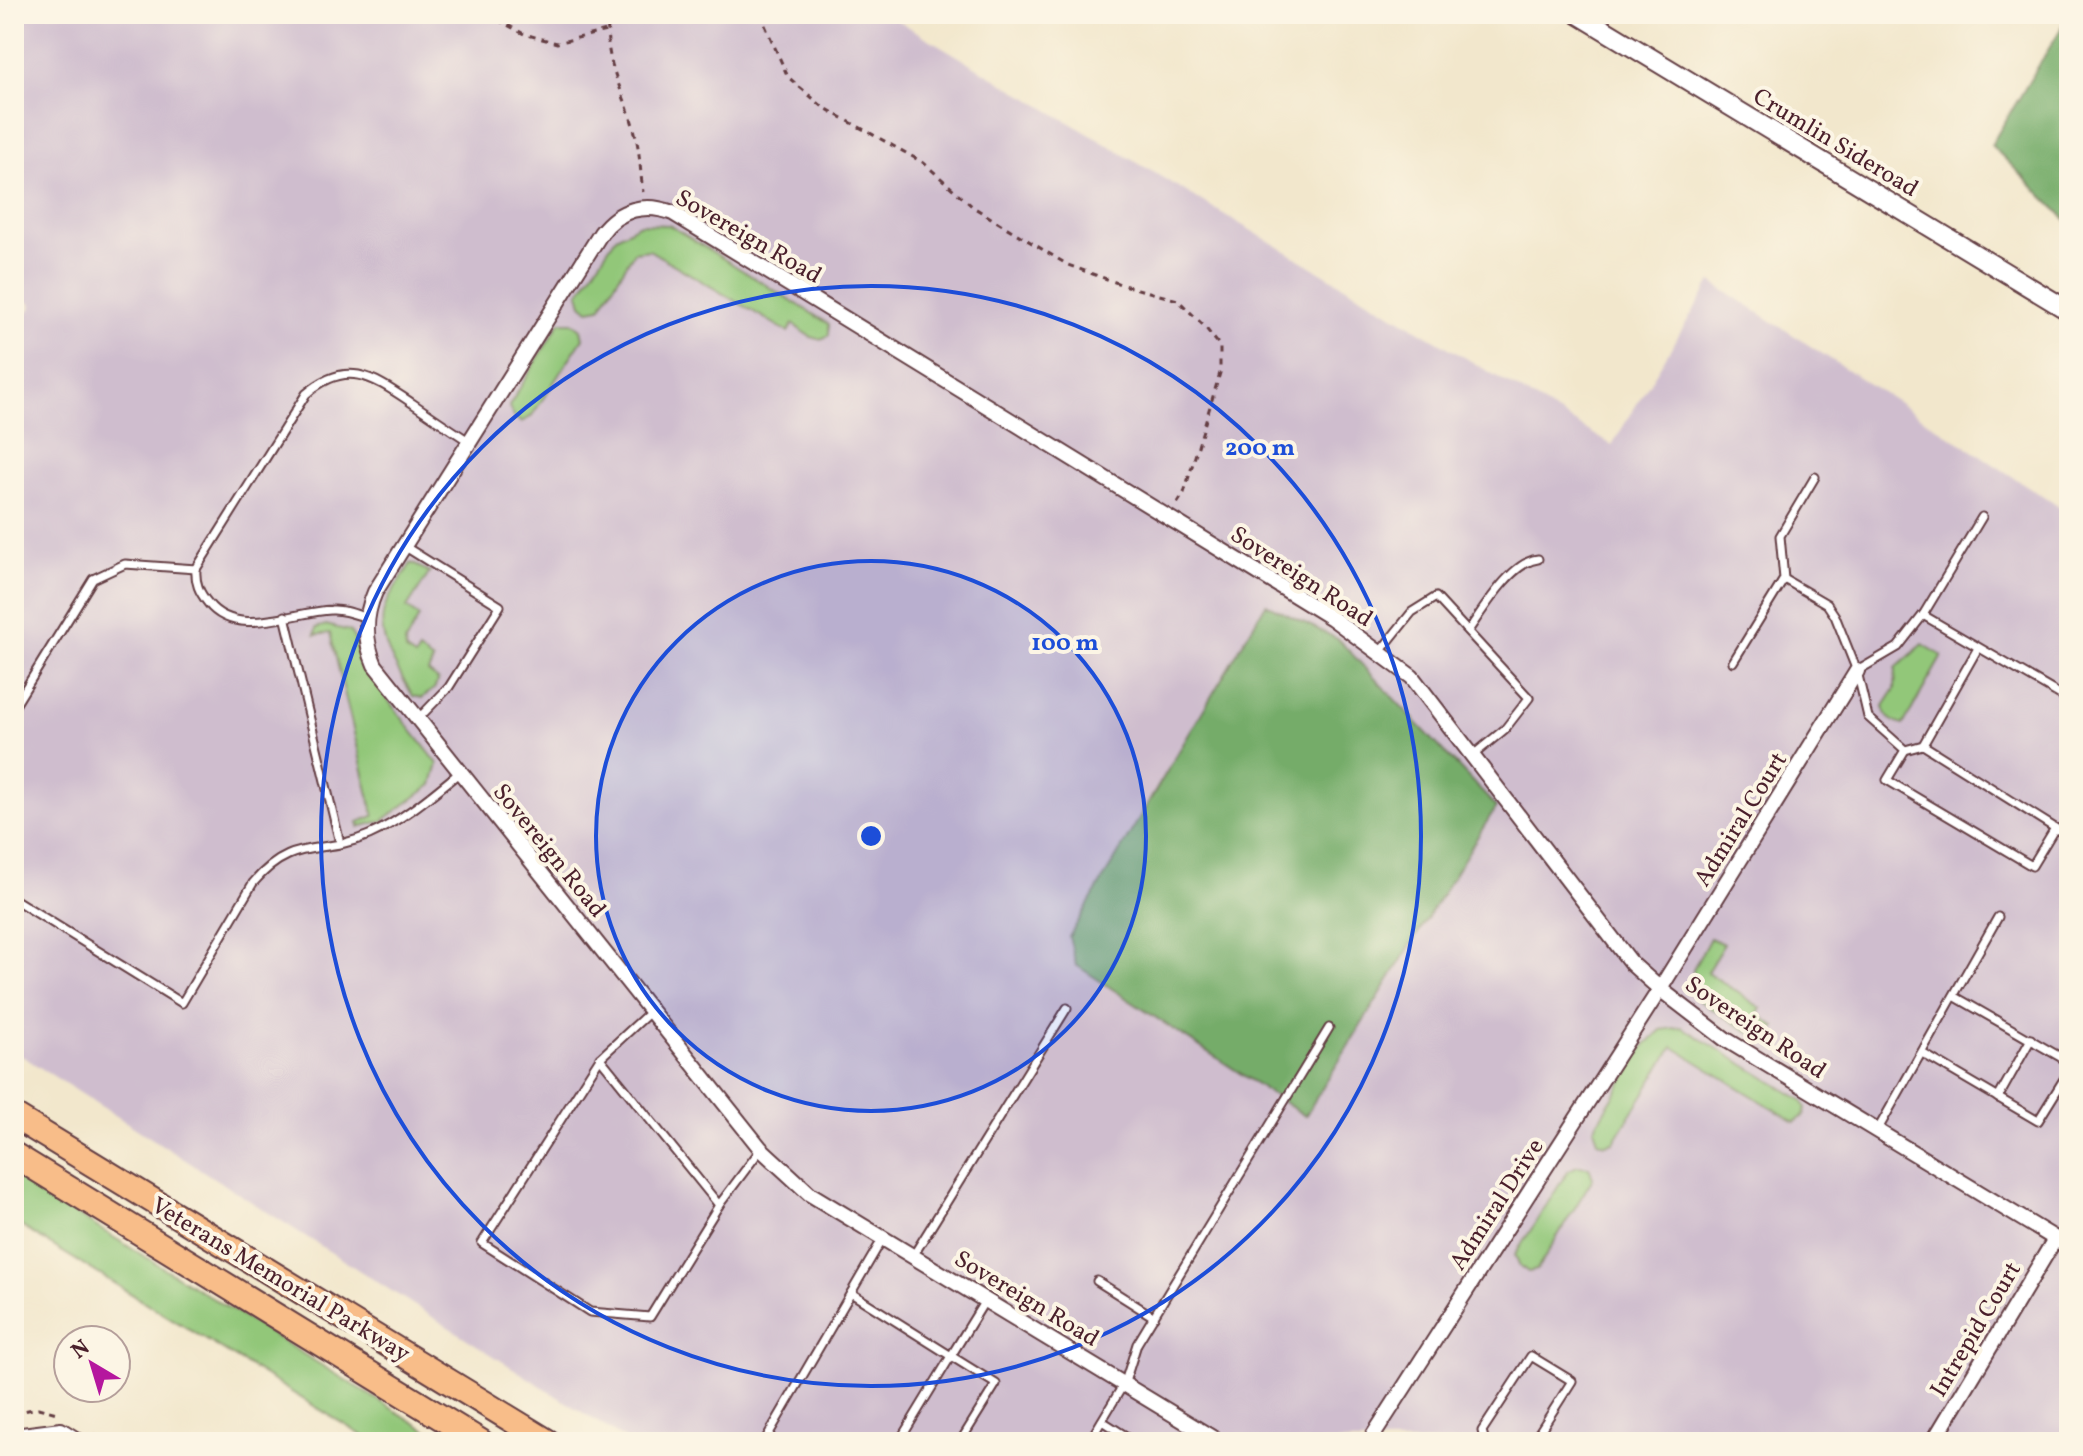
<svg xmlns="http://www.w3.org/2000/svg" width="2083" height="1456" viewBox="0 0 2083 1456" font-family="Vollkorn,serif">
<style>
.industrial{fill:#cfbdce}
.green{fill:#92c779;stroke:#6e7352;stroke-width:2}
.forest{fill:#75ac69;stroke:#60664a;stroke-width:2}
.lines{fill:none;stroke-linecap:round;stroke-linejoin:round}
.service-casing{stroke:#633d43;stroke-width:11}
.minor-casing{stroke:#633d43;stroke-width:18}
.tertiary-casing{stroke:#633d43;stroke-width:22}
.trunk-casing{stroke:#633d43;stroke-width:28}
.path{stroke:#633d43;stroke-width:3;stroke-dasharray:6 6;stroke-linecap:butt}
.service{stroke:#fff;stroke-width:7}
.minor{stroke:#fff;stroke-width:14}
.tertiary{stroke:#fff;stroke-width:18}
.trunk{stroke:#f8bd89;stroke-width:24}
.ring{fill:none;stroke:#1d4ed8;stroke-width:4}
.labels{text-anchor:middle;stroke-width:8;stroke-linejoin:round;paint-order:stroke}
.street-label{font-size:24px;fill:#4a1f2b;stroke:#fcf5e5}
.centre{fill:#1d4ed8;stroke:#fcf5e5;stroke-width:4}
.ring-label{font-size:24px;text-anchor:middle;font-weight:bold;fill:#1d4ed8;stroke:#fcf5e5;stroke-width:8;stroke-linejoin:round;paint-order:stroke}
</style>
<rect width="100%" height="100%" fill="#fcf5e5"/>
<filter id="ink" filterUnits="userSpaceOnUse"><feTurbulence type="fractalNoise" baseFrequency=".0125" numOctaves="2"/><feDisplacementMap in="SourceGraphic" scale="16" xChannelSelector="R" yChannelSelector="G"/><feConvolveMatrix kernelMatrix="1 2 1 2 8 2 1 2 1" color-interpolation-filters="sRGB"/></filter>
<filter id="wash" filterUnits="userSpaceOnUse"><feTurbulence type="fractalNoise" baseFrequency=".006" numOctaves="4" result="noise"/><feDisplacementMap in="SourceGraphic" scale="32" xChannelSelector="R" yChannelSelector="G"/><feGaussianBlur stdDeviation="1.8" result="paint"/><feColorMatrix in="noise" values="0 0 0 0 0 0 0 0 0 0 0 0 0 0 0 0 0 1.4 0 .05"/><feComposite in="paint" operator="in"/></filter>
<g filter="url(#wash)">
<rect width="100%" height="100%" fill="#f2e7cc"/>
<!-- industrial -->
<polygon class="industrial" points="14,14 887,14 1612,445 1711,282 2069,513 2069,1442 629,1442 14,1051 14,334 32,305 14,292"/>
<!-- green -->
<g class="green">
<path d="M640,224L669,225L829,324V335C815,345 805,333 793,324L788,332L649,250L634,252L600,308L589,310L582,304L579,293L616,237Z"/>
<polygon points="560,322 572,322 581,329 583,338 531,417 521,422 514,417 509,406"/>
<path d="M411,563L430,572L407,608L419,617L405,643L406,651L415,657L419,651L433,661L428,672L438,680L434,689L422,698L413,696C399,671 374,638 385,607C390,592 403,577 411,563Z"/>
<polygon points="326,625 350,631 388,700 438,764 432,785 382,821 359,827 359,822 374,816 330,633 315,635 316,628"/>
<path d="M1923,644L1942,656L1903,725C1891,722 1886,718 1884,706L1895,689L1896,668Z"/>
<polygon points="1710,938 1724,944 1707,972 1761,1008 1758,1014 1776,1027 1763,1041 1698,1000 1693,984 1693,969"/>
<polygon points="1682,1027 1802,1100 1806,1108 1804,1116 1795,1122 1673,1047 1614,1142 1605,1144 1598,1141 1594,1128 1645,1045 1661,1030"/>
<polygon points="1577,1166 1589,1167 1593,1178 1537,1270 1528,1272 1520,1266 1515,1255 1568,1171"/>
<polygon points="14,1176 71,1211 446,1442 373,1442 14,1222"/>
</g>
<!-- forest -->
<g class="forest">
<polygon points="2069,15 2069,222 1991,145"/>
<polygon points="1266,604 1338,639 1496,807 1305,1116 1076,965 1069,937"/>
</g>
</g>
<g filter="url(#ink)">
<g class="lines">
<!-- service casing -->
<g class="service-casing">
<g id="service">
<polyline points="404,546 500,606 449,687 418,719"/>
<polyline points="1784,579 1780,536 1815,477"/>
<polyline points="1923,615 1982,517"/>
<polyline points="285,616 340,843"/>
<path d="M367,618C355,614 343,609 331,610C292,612 236,639 208,603C199,592 195,583 196,569L306,394C347,358 373,377 412,403C431,416 450,429 470,442"/>
<path d="M1468,631C1483,610 1511,562 1538,559"/>
<polyline points="1379,653 1412,612 1436,597 1529,698 1505,729 1472,756"/>
<polyline points="1733,662 1784,579 1827,604 1835,616 1857,671 1868,717 1905,750 1887,780 2032,866 2055,828 2069,837"/>
<polyline points="1857,671 1898,647 1923,615 2069,700"/>
<polyline points="14,707 93,579 125,564 196,569"/>
<polyline points="1923,745 2055,828"/>
<polyline points="1905,750 1923,745 1978,648"/>
<path d="M14,899L182,1003L253,883C293,836 320,856 369,835C403,820 432,795 460,772"/>
<polyline points="1954,996 2069,1062"/>
<polyline points="651,1011 600,1058 482,1243 590,1312 650,1317 719,1205 761,1149"/>
<polyline points="1922,1053 2038,1121 2069,1071"/>
<polyline points="600,1058 719,1205"/>
<polyline points="1998,1098 2031,1039"/>
<polyline points="1877,1131 1998,917"/>
<polyline points="913,1256 1067,1008"/>
<polyline points="1097,1281 1154,1317"/>
<polyline points="851,1293 951,1356 986,1299"/>
<polyline points="1102,1421 1135,1442"/>
<polyline points="764,1442 883,1238"/>
<polyline points="914,1442 903,1435 951,1356 996,1384 960,1442"/>
<polyline points="1089,1442 1125,1382 1137,1344 1329,1028"/>
<polyline points="1485,1442 1482,1431 1531,1356 1572,1381 1533,1442"/>
</g>
</g>
<!-- minor casing -->
<g class="minor-casing">
<g id="minor">
<polyline points="14,1436 61,1430 80,1442"/>
<path d="M1219,1442L810,1194L761,1149L375,665C364,640 364,617 375,592L601,233C619,209 645,202 673,213L1332,618L1412,677L1632,964L1660,989L1725,1039L2069,1247"/>
<polyline points="1369,1442 1660,989 1857,671"/>
<polyline points="1933,1442 2055,1239"/>
</g>
</g>
<!-- tertiary casing -->
<g class="tertiary-casing">
<polyline id="tertiary" points="1578,14 2069,311"/>
</g>
<!-- trunk casing -->
<g class="trunk-casing">
<g id="trunk">
<polyline points="14,1116 548,1442"/>
<polyline points="14,1155 481,1442"/>
</g>
</g>
<!-- path -->
<g class="path">
<polyline points="487,14 524,34 557,43 606,31"/>
<path d="M610,14C600,56 624,90 634,129C640,149 640,171 643,192"/>
<polyline points="760,14 788,77 823,107 924,163 973,207 1068,265 1123,285 1178,300 1204,326 1220,346 1220,373 1184,493 1177,504"/>
<polyline points="14,1413 38,1408 57,1413"/>
<polyline points="95,1434 109,1442"/>
</g>
<!-- service -->
<use href="#service" class="service"/>
<!-- minor -->
<use href="#minor" class="minor"/>
<!-- tertiary -->
<use href="#tertiary" class="tertiary"/>
<!-- trunk -->
<use href="#trunk" class="trunk"/>
</g>
</g>
<!-- distance rings -->
<circle cx="871" cy="836" r="275" fill="#1d4ed8" fill-opacity=".12"/>
<g class="ring">
<circle cx="871" cy="836" r="275"/>
<circle cx="871" cy="836" r="550"/>
</g>
<g class="labels">
<!-- street labels -->
<g class="street-label">
<text transform="translate(1836 142) rotate(31)" y="8">Crumlin Sideroad</text>
<text transform="translate(749 236) rotate(30)" y="8">Sovereign Road</text>
<text transform="translate(1302 576) rotate(33)" y="8">Sovereign Road</text>
<text transform="translate(1740 819) rotate(-58)" y="8">Admiral Court</text>
<text transform="translate(550 850) rotate(51)" y="8">Sovereign Road</text>
<text transform="translate(1756 1027) rotate(34)" y="8">Sovereign Road</text>
<text transform="translate(1496 1204) rotate(-57)" y="8">Admiral Drive</text>
<text transform="translate(281 1279) rotate(31)" y="8">Veterans Memorial Parkway</text>
<text transform="translate(1027 1298) rotate(31)" y="8">Sovereign Road</text>
<text transform="translate(1975 1329) rotate(-59)" y="8">Intrepid Court</text>
</g>
</g>
<circle cx="871" cy="836" r="12" class="centre"/>
<g class="ring-label">
<text x="1260" y="455">200 m</text>
<text x="1065" y="650">100 m</text>
</g>
<!-- margin -->
<rect width="2083" height="1456" fill="none" stroke="#fcf5e5" stroke-width="48"/>
<!-- north arrow -->
<g transform="translate(92 1364) rotate(322)"><circle r="38" fill="#fcf5e5" stroke="#b59f9b" stroke-width="2"/>
<path d="M0-6L14 30L0 20L-14 30Z" fill="#b5179e"/>
<text y="-12" font-size="22" font-weight="bold" text-anchor="middle" fill="#4a1f2b">N</text>
</g>
</svg>
